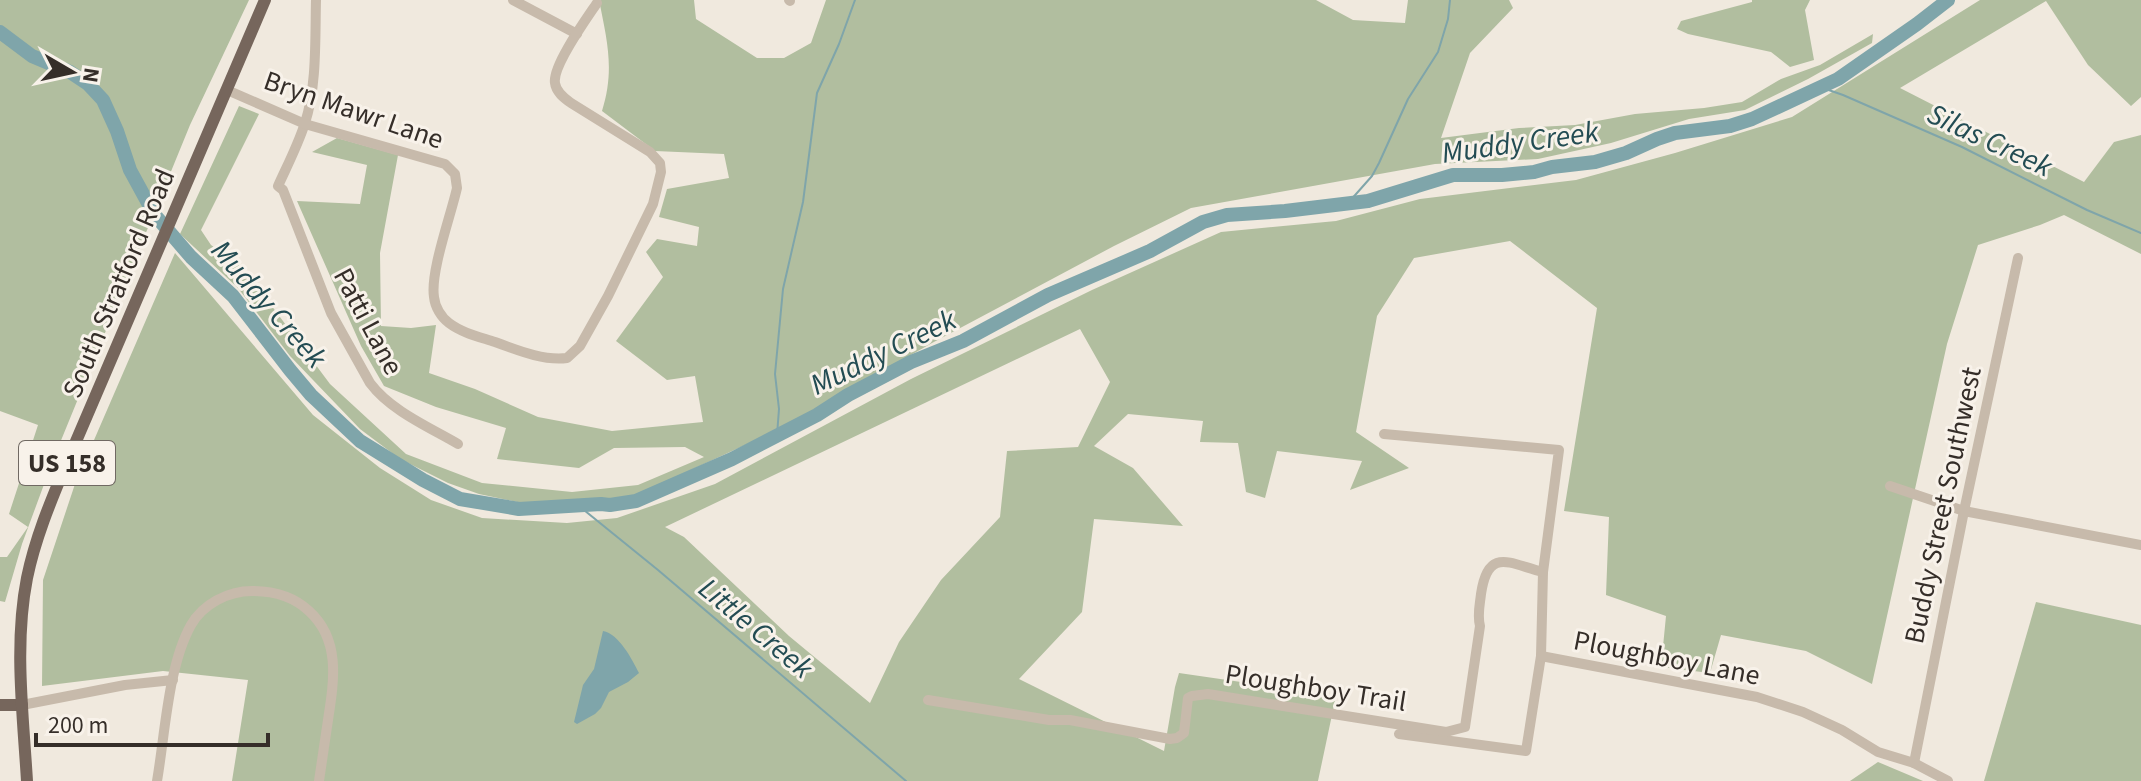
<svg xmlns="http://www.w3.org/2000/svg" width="2141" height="781" viewBox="0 0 2141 781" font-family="'Source Sans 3',sans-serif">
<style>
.green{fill:#b1be9f;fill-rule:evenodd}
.water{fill:#7fa5aa}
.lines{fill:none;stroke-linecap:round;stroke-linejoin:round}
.stream{stroke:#7fa5aa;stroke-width:2}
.river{stroke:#7fa5aa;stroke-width:14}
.minor{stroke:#c7baab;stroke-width:10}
.major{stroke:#76665c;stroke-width:12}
.labels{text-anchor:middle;stroke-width:6;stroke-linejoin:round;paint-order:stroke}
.shield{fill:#f8f2ea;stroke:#706963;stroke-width:2}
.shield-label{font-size:26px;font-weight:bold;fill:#352e29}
.street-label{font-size:28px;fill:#352e29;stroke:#f8f2ea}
.water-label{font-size:30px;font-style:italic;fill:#234c53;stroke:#f8f2ea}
</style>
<rect width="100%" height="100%" fill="#f0e9de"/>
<!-- green -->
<g class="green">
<polygon points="0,0 249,0 190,125 53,460 22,544 5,602 0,601 0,557 7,557 28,527 9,514 38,425 0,411"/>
<path d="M599,0H694L696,19L757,58H784L811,43L826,0H1316L1353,20L1405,23L1408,0H1509L1513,8L1470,53L1441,138L1519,128L1575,125L1635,114L1704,108L1742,102L1781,79L1820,65L1873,34L1872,43L1808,79L1745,110L1689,119L1611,143L1538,159L1435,164L1191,208L1114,246L932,343L784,427L628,499L522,503L479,494L448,483L400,459L360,429L290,356L238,288L180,234L239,106L259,114L201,230L211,245L244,269L330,384L406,454L482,483L572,492L638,485L704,457L685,447L614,448L579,468L497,459L506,428L436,407L384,386L361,346L297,201L360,204L367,165L312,152L337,138L398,155L380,253L381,326L411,328L436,325L429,373L475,389L538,417L612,431L703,422L695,376L667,380L616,341L663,277L646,252L657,239L697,246L699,227L659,217L667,189L729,178L724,154L655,151L602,111C615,70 607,40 599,0Z"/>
<polygon points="1752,0 1810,0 1805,10 1814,60 1790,67 1771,52 1688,34 1677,29 1681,21 1752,2"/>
<path d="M1980,0H2141V97L2131,106L2088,65L2046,1L1900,88L2084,182L2114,142L2141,135V254L2064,215L2040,225L1978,245L1947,344L1872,684L1806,651L1721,635L1710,673L1661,667L1666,616L1606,595L1609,517L1564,511L1597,308L1510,241L1414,258L1377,316L1356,432L1409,468L1350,490L1362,461L1277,451L1265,498L1246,492L1238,443L1200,442L1203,421L1128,414L1094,446L1133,468L1183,526L1094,519L1082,612L1019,679L1164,751L1175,687L1179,673L1336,696L1318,781H232L248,680L163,671L42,686L43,580L75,484L175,253L313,415L380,468L431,500L482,518L567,523L617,518L715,484L911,379L1092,290L1221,232L1336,221L1420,199L1576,180L1675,153L1792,117ZM1080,329L1110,382L1078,447L1007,451L1000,517L941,580L899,642L870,703L789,636L684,537L665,527Z"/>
<polygon points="2036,602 2141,625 2141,781 1984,781"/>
<polygon points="1878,762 1923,781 1850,781"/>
</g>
<!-- water -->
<path class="water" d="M603,631C619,634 632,659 639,673L628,682L609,692L601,708L595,714L577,724L574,722L583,685L594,669Z"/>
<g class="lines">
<!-- stream -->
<g class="stream">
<polyline points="1820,87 1843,95 1962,147 2087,210 2141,233"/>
<polyline points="1349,202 1372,176 1379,163 1408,99 1438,52 1448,19 1450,0"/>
<polyline points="777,435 779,409 775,374 783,289 803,202 817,93 839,44 855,0"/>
<polyline points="579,506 658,570 906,781"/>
</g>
<!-- river -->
<polyline class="river" points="0,32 32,56 70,72 88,84 103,100 117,131 130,170 154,214 191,257 233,296 290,370 311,395 360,441 423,480 460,499 519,509 601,504 610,505 636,501 732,459 817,415 848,395 911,362 963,341 1048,295 1150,251 1203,222 1227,215 1285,211 1368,201 1453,175 1502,175 1534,172 1552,167 1595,162 1626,153 1657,139 1675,133 1730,126 1752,119 1838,79 1917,24 1948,0"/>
<!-- minor -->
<g class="minor">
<path d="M316,0C315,39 317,86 305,123C298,145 287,166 278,186L283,190L331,313L370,383C391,411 429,427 458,444"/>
<polyline points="513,0 577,34"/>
<polyline points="789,0 790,1"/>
<path d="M227,90L305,124L445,164L455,174L457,188C451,215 430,272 434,297C435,307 441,317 449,323C462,333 480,337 495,342C517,350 543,361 567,358L580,346L608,296L653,204L661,172L660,163L650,152L571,103C564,98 556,92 555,83C552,66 587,18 597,3"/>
<polyline points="1384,434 1559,450 1543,572 1541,656 1526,751 1399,734"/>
<polyline points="1890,486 1964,511 2141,545"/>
<polyline points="1541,656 1757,697 1803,712 1842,730 1878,752 1914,763 1948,781"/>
<path d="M928,700L1049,720H1070L1170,739L1177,738L1184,733L1188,698L1192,696L1208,694L1446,732L1465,727L1480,626C1477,615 1480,604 1481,594C1488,546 1510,564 1543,572"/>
<polyline points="22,705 125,685 173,680"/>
<polyline points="1914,763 1964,511 2018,258"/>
<path d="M157,781C165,735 168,666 191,625C203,604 228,591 252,591C273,591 293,596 309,611C341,640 334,681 328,720C325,740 322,761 319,781"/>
</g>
<!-- major -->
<g class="major">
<polyline points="0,705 22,705"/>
<path d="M27,781C23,714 14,644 27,578C35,539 50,503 65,467L265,0"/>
</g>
</g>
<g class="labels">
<!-- shield labels -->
<rect class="shield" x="19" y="441" width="96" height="44" rx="6"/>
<g class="shield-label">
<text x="67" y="472">US 158</text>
</g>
<!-- street labels -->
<g class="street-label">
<text transform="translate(354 109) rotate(19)" y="10">Bryn Mawr Lane</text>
<text transform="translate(118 283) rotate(-67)" y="10">South Stratford Road</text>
<text transform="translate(369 321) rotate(62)" y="10">Patti Lane</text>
<text transform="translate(1942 505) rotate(-78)" y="10">Buddy Street Southwest</text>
<text transform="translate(1667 657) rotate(11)" y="10">Ploughboy Lane</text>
<text transform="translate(1316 687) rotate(9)" y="10">Ploughboy Trail</text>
</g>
<!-- water labels -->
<g class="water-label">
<text transform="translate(1990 140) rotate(25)" y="10">Silas Creek</text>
<text transform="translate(1520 142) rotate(-8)" y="10">Muddy Creek</text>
<text transform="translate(269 304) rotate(49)" y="10">Muddy Creek</text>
<text transform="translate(883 352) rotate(-26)" y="10">Muddy Creek</text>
<text transform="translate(756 628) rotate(40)" y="10">Little Creek</text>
</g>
</g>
<!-- north arrow -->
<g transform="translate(72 72) rotate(99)" stroke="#f8f2ea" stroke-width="6" paint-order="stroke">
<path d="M0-6L14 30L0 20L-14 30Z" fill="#352e29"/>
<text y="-12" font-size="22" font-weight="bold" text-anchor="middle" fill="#352e29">N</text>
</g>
<!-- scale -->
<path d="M36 733v12h232v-12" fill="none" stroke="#352e29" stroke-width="4"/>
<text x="48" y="733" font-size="24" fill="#352e29" stroke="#f8f2ea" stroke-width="6" paint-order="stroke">200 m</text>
</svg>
